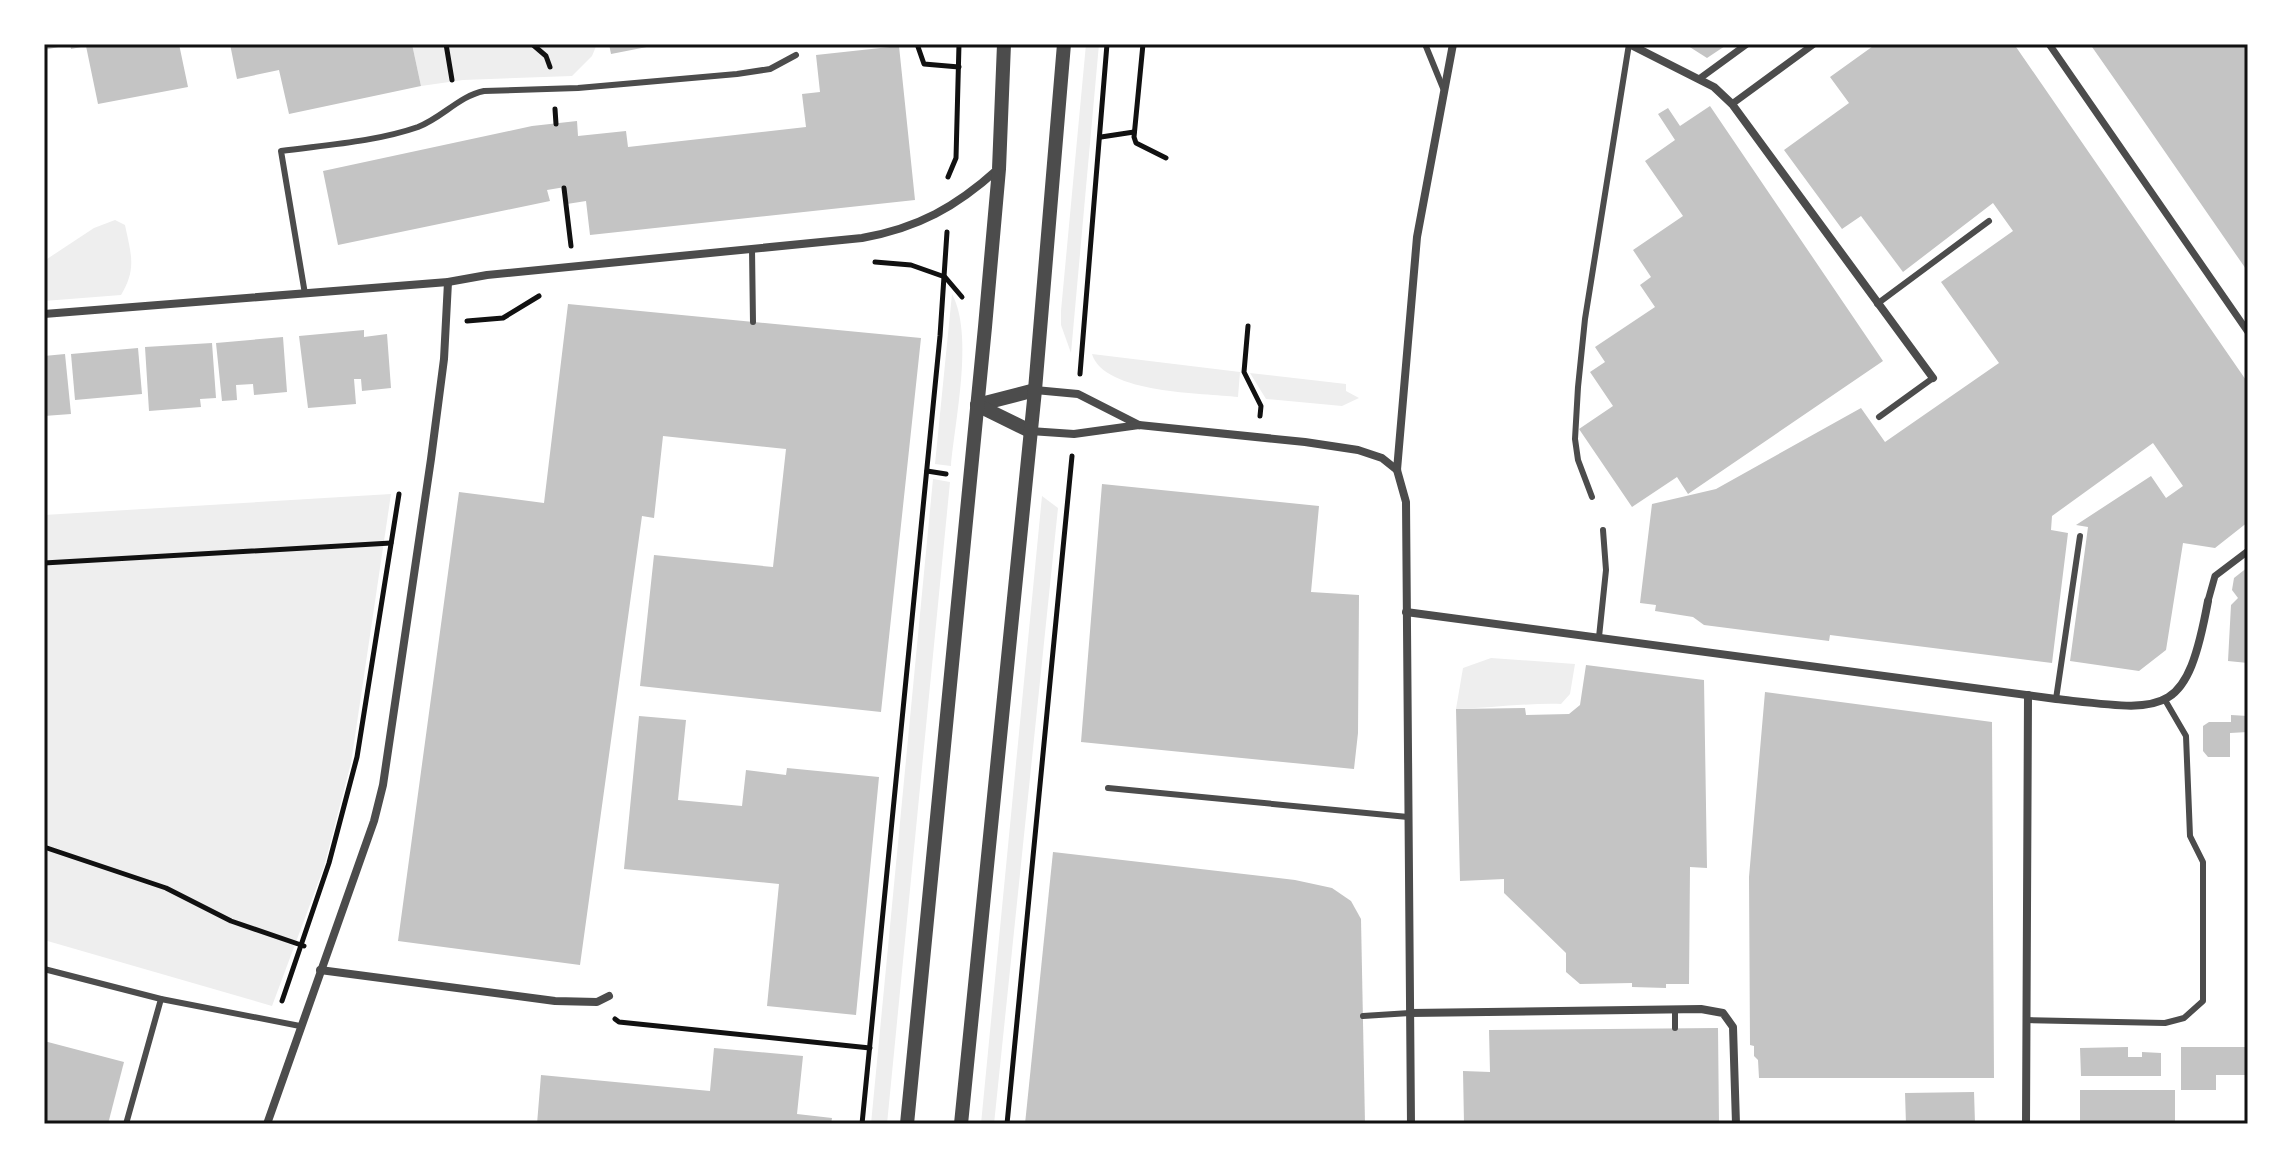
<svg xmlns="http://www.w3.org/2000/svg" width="2292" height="1168" viewBox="0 0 2292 1168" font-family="'Noto Sans',sans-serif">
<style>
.green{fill:#eee}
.building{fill:#c4c4c4}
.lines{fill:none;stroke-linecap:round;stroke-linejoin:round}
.path{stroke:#111;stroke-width:5}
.service{stroke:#4c4c4c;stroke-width:6}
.pedestrian{stroke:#4c4c4c;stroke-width:7}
.minor{stroke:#4c4c4c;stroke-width:8}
.tertiary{stroke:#4c4c4c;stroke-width:14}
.neatline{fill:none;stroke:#111;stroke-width:3}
</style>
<rect width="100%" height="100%" fill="#fff"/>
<!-- green -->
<g class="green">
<polygon points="412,44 597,44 592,56 572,76 463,80 421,86"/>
<polygon points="1086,44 1099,44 1071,353 1061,325 1061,311"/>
<path d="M115,220L125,225C131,254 137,269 121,295L44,301V261L94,228Z"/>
<path d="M952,294C974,335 955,420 951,466L935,464Z"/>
<path d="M1092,354L1240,372L1238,397C1204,393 1104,394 1092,354Z"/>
<polygon points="1250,373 1346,384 1346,391 1359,398 1342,406 1266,399"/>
<polygon points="933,479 950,482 887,1124 871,1124"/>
<polygon points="391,494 351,763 324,867 272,1006 44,940 44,515"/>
<polygon points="1042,496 1058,508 994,1124 981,1124"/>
<path d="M1491,658L1575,664L1570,694L1561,704C1525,703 1492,708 1456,709L1463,668Z"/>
</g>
<!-- building -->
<g class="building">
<polygon points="44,44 68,44 68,45 44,50"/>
<polygon points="70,44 179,44 188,87 98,104 86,46 71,49"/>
<polygon points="230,44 412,44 421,86 289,114 279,70 237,79"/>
<polygon points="609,44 657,44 657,45 611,54"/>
<polygon points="1685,44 1728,44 1707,58"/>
<polygon points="1876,44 2014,44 2248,383 2248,522 2215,548 2183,543 2166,650 2139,671 2070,661 2088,527 2076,525 2151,476 2166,498 2183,486 2153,443 2052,516 2051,530 2068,533 2052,663 1830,635 1829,641 1704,625 1693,617 1655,611 1656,605 1640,603 1652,504 1716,489 1861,408 1885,442 1999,363 1941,282 2013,231 1993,203 1903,272 1861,216 1842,229 1784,150 1849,103 1830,77"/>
<polygon points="2090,44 2248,44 2248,272 2134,107"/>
<polygon points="899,46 915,200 590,235 586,201 567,204 565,187 547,190 550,201 338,245 323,171 532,126 577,121 578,136 626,131 628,147 806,127 802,94 820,92 816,55"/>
<polygon points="1710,106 1883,361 1688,494 1677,477 1632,507 1579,429 1613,406 1590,372 1605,362 1595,347 1655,307 1640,285 1651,277 1633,250 1683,216 1645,161 1675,140 1658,114 1668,108 1680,126"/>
<polygon points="568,304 921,338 881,712 640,686 654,555 773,567 786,449 663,436 654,518 642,516 580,965 398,941 459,492 544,503"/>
<polygon points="364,330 364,337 387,334 391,388 362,391 361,379 354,379 356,404 308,408 299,336"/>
<polygon points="283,337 287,392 254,395 253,384 236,385 237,400 222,401 216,343"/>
<polygon points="212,343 216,398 200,399 201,407 149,411 145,347"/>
<polygon points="138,348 142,394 75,400 71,354"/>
<polygon points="65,354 71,414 44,416 44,356"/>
<polygon points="1102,484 1319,506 1311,592 1359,595 1358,733 1354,769 1081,742"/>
<polygon points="2248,567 2248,663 2228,661 2231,605 2238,598 2232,590 2234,578"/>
<polygon points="1586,665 1704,680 1707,868 1690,867 1689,984 1666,984 1666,988 1632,987 1632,983 1580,984 1566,972 1566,953 1504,893 1504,879 1460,881 1456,709 1525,708 1526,715 1569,714 1580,705"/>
<polygon points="1765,692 1992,722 1994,1078 1759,1078 1758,1060 1754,1056 1754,1046 1750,1045 1749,877"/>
<polygon points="2231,715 2248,716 2248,732 2230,733 2230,757 2208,757 2203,751 2203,726 2209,722 2231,722"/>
<polygon points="639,716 686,720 678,800 742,806 746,770 786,775 787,768 879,777 856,1015 767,1006 779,884 624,869"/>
<polygon points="1053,852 1295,880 1332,888 1351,901 1361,919 1365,1124 1025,1124"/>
<polygon points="1718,1028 1719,1124 1464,1124 1463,1071 1490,1072 1489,1030"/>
<polygon points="44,1041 124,1062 108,1124 44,1124"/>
<polygon points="2128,1047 2128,1057 2142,1057 2142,1052 2161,1053 2161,1076 2081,1076 2080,1048"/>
<polygon points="2181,1047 2248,1047 2248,1075 2216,1075 2216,1090 2181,1090"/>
<polygon points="714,1048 803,1056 797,1114 832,1118 831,1124 537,1124 541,1075 710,1091"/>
<rect x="2080" y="1090" width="95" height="34"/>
<polygon points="1974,1092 1975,1124 1906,1124 1905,1093"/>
</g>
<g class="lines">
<!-- path -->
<g class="path">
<polyline points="446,44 452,80"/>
<polyline points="532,44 546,56 550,67"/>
<polyline points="917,44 924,64 959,67"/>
<polyline points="1143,44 1134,137 1136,143 1166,158"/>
<polyline points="555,109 556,124"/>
<polyline points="1101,137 1134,132"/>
<polyline points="948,177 956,158 959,44"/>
<polyline points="564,188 571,246"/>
<polyline points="875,262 911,265 945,277 962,297"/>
<polyline points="467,321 503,318 539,296"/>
<polyline points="1248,326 1244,372 1261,406 1260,416"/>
<polyline points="1080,374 1107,44"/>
<polyline points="927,471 946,474"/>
<polyline points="44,563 391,543"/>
<polyline points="44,847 166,888 231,921 304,946"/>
<polyline points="282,1001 329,863 357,757 399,494"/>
<polyline points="615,1019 619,1022 870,1048"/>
<polyline points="862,1124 940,336 947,232"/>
<polyline points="1007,1124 1072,456"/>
</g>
<!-- service -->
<g class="service">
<polyline points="1425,44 1443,88"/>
<polyline points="752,249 753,322"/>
<path d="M305,294L281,151C325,145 375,142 418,127C442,118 459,96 484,91L578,88L737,74L770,69L796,55"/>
<polyline points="1877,304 1989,221"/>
<polyline points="1879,417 1933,378"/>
<polyline points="1592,497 1578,460 1575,439 1578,387 1585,319 1629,44"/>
<polyline points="1599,637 1606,570 1603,530"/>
<polyline points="2056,699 2080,536"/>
<polyline points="1108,788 1408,817"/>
<polyline points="44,969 161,999 300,1026"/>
<polyline points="1675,1010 1675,1028"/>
<polyline points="1363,1016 1410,1013"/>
<polyline points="2026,1020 2165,1023 2184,1018 2203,1001 2203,862 2190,836 2186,736 2165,700"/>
<polyline points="126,1124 161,999"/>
</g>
<!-- pedestrian -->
<g class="pedestrian">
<polyline points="2049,44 2248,332"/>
<polyline points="1699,79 1747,44"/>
<polyline points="1732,104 1814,44"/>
<polyline points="2208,601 2215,576 2248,551"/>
</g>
<!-- minor -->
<g class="minor">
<polyline points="1629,44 1714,87 1732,104 1933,378"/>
<path d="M44,314L448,282L487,275L862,238C918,228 956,207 998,169"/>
<polyline points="1035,390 1078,394 1139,425"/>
<polyline points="1030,431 1074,434 1139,425 1305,442 1358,450 1382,458 1397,470"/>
<path d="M1406,612L2056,699C2166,711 2186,720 2208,601"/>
<polyline points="320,970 555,1001 597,1002 609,996"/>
<polyline points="1410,1013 1701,1009 1723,1013 1733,1027 1736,1124"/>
<polyline points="267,1124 374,821 383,785 431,459 444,359 448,282"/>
<polyline points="1411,1124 1406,502 1397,470 1417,237 1453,44"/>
<polyline points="2026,1124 2028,695"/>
</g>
<!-- tertiary -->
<g class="tertiary">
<polyline points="977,405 1035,390"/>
<polyline points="977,405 1030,431"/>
<polyline points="907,1124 985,327 999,169 1004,44"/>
<polyline points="961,1124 1035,390 1064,44"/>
</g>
</g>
<!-- border -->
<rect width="2292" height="1168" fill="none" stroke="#ffffff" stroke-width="92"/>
<rect x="46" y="46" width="2200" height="1076" class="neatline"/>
</svg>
